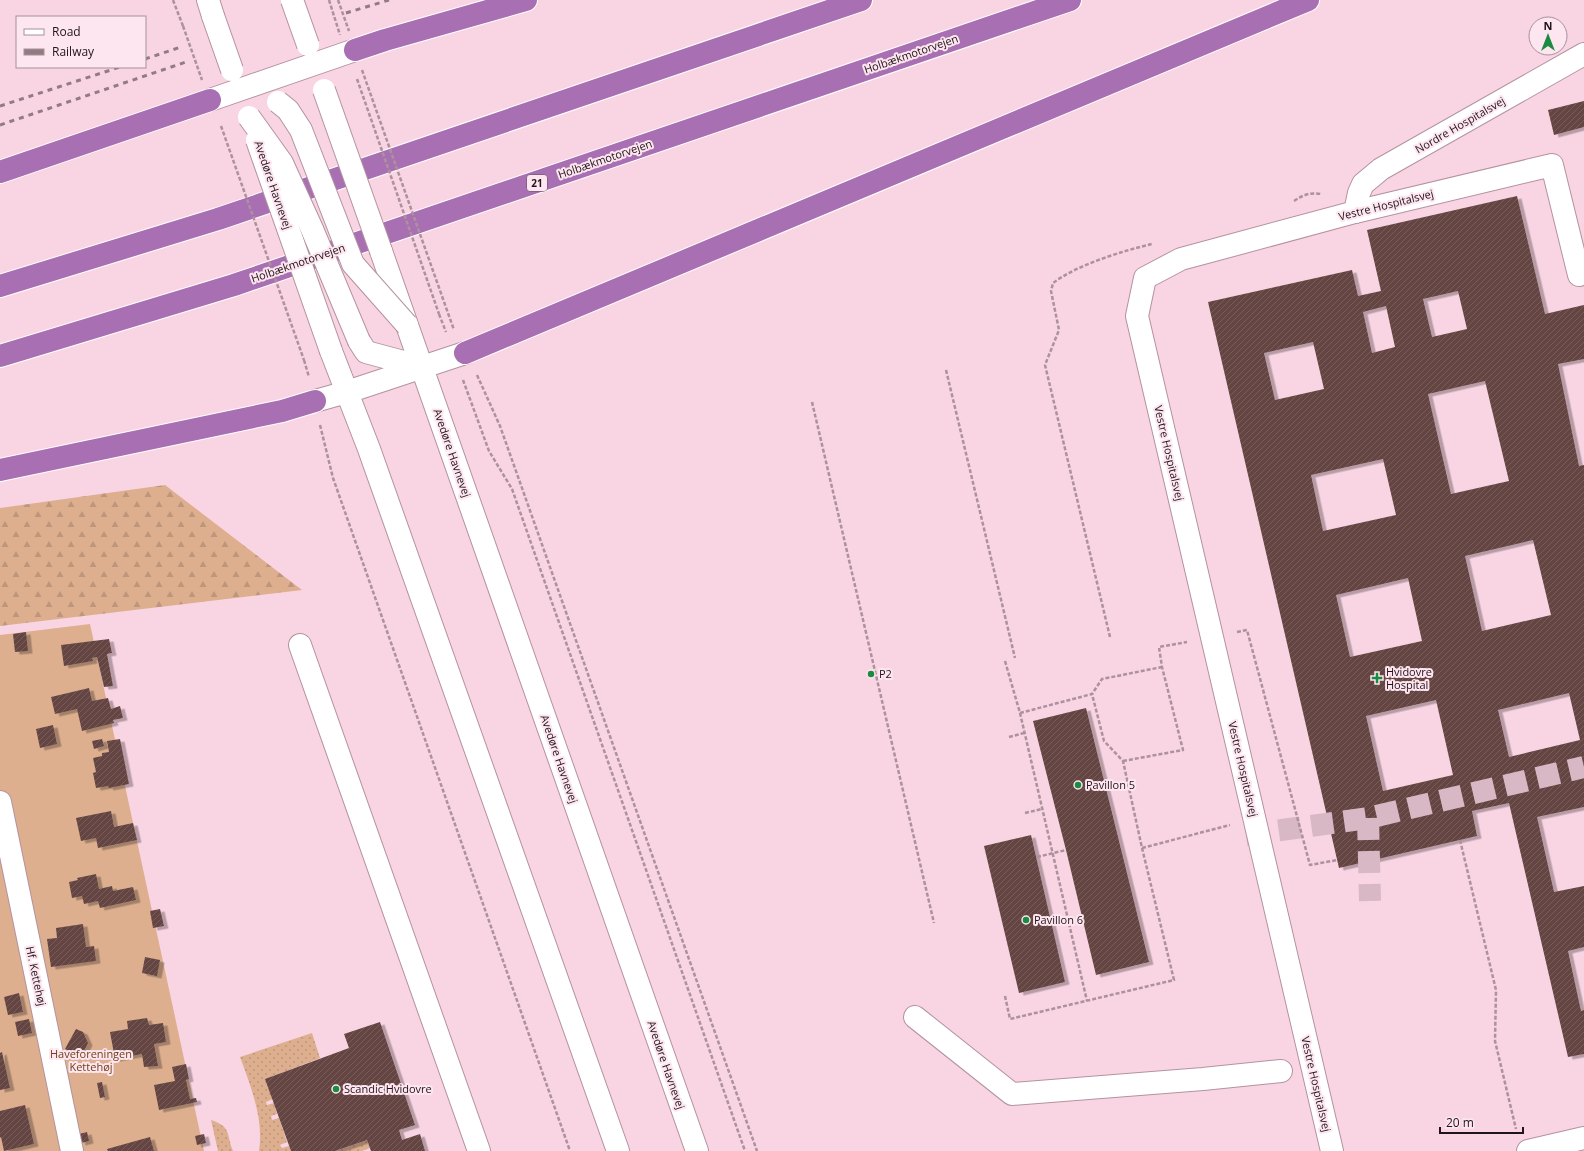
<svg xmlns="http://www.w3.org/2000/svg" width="1584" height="1151" viewBox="0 0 1584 1151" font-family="'Open Sans',sans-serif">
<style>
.grass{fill:url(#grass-dots)}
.forest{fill:url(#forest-firs)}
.garden{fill:#ddaf8f}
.building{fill:url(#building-hatch);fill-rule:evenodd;filter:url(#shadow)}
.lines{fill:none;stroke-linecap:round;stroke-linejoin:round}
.minor-tunnel{stroke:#d8b8c5;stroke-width:22;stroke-dasharray:22 11;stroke-linecap:butt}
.minor-casing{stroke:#b4929f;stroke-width:24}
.highway-casing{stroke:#fff;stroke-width:24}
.path{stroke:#ad919c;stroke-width:2.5;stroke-dasharray:4 2;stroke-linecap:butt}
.minor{stroke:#fff;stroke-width:22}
.highway{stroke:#a870b2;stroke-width:22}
.rail{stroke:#937b84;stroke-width:3;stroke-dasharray:5 5;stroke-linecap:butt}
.minor-bridge-casing{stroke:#b4929f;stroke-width:24;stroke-linecap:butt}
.path-bridge{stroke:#ad919c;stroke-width:2.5;stroke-dasharray:4 2;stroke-linecap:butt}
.minor-bridge{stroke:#fff;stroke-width:22}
.poi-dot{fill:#1b8b43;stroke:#fde6ef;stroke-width:1.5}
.labels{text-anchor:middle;stroke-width:4;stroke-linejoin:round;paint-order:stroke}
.shield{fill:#fde6ef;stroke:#625359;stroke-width:1}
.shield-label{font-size:10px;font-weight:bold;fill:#201419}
.street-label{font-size:11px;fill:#201419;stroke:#fde6ef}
.poi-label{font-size:11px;fill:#201419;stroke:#fde6ef;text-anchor:start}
.park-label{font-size:11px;fill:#734018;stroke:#fde6ef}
</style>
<defs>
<pattern id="grass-dots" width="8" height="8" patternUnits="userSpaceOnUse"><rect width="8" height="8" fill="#ddaf8f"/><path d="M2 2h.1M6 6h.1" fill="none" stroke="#bd967b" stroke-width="1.8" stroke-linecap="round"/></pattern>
<pattern id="forest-firs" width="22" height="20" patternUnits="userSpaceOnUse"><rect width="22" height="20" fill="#ddaf8f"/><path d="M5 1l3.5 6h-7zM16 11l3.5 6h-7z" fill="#bd967b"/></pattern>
<pattern id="building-hatch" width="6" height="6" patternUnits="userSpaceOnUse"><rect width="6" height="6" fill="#654543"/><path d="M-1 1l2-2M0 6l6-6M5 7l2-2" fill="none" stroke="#765c5b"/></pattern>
<filter id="shadow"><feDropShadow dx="4.5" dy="2.5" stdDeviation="0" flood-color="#0004"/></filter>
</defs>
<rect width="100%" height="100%" fill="#f9d5e3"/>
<!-- grass -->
<g class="grass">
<path d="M312,1033L320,1058L266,1079L273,1099L266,1102L267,1105L274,1103L277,1114L271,1116L272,1120L279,1118L287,1142L280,1145L282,1148L289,1146L291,1151H259C264,1119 251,1087 240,1057Z"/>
<path d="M211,1120C232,1127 226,1134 233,1151H218Z"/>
<polygon points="367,1140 370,1148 362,1151 335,1151"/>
</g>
<!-- forest -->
<polygon class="forest" points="165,485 302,590 0,626 0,508"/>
<!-- garden -->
<polygon class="garden" points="90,624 204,1151 0,1151 0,635"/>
<!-- building -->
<g class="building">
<polygon points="1584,101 1584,127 1554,135 1548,110"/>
<path d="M1517,196L1545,314L1584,305V359L1558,364L1579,466L1584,465V807L1537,817L1554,892L1584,886V947L1568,951L1581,1011L1584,1010V1054L1568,1057L1509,803L1472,811L1477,836L1339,868L1208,302L1352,270L1358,296L1381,291L1367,230ZM1458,291L1467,329L1432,337L1423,299ZM1386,306L1395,347L1372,353L1363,312ZM1313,342L1324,389L1275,400L1264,353ZM1485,381L1509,481L1451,494L1428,394ZM1383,459L1396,515L1323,531L1311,475ZM1533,540L1551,615L1482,631L1465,556ZM1408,578L1422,641L1350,657L1336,595ZM1569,693L1580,740L1509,757L1498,710ZM1436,700L1453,775L1383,791L1366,716Z"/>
<polygon points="26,632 28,651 15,652 13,634"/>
<polygon points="109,639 112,653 107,654 113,686 104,687 97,657 92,658 93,661 64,666 61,645"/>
<polygon points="89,688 92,701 108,698 111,709 120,706 123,718 113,720 114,723 82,731 77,709 55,714 51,697"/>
<polygon points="1086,708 1149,962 1096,975 1066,850 1033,721"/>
<polygon points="53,725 57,744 40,748 36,729"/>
<polygon points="102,739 104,746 94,749 92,741"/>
<polygon points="120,739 129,784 109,788 108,786 96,788 93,773 96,772 93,758 102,756 102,753 109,752 107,741"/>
<polygon points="111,811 114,827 133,823 137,840 98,848 96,838 81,841 76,818"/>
<polygon points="1031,835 1065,982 1019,993 984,846"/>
<polygon points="96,874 99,889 112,886 113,891 133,887 136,900 100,908 98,901 84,904 82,896 72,898 69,882 78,880 77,878"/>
<polygon points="160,909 164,926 153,928 150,911"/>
<polygon points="83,924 86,947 94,946 96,961 51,967 47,939 57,938 56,928"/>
<polygon points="145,957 160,960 157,976 142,973"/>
<polygon points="19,993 23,1012 8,1015 4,997"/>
<polygon points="147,1018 149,1025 163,1023 166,1042 154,1044 158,1066 144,1067 142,1054 115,1059 110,1032 128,1029 127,1021"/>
<polygon points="29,1019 32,1033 18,1036 15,1022"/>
<polygon points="380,1022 415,1125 399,1130 402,1140 420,1134 425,1151 371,1151 367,1140 335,1151 291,1151 265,1079 349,1048 344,1034"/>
<polygon points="76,1029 83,1032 88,1043 81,1057 65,1049"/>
<polygon points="2,1052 10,1088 0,1090 0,1053"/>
<polygon points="186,1064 189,1079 186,1080 190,1099 196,1098 197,1102 159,1110 154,1085 175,1081 172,1067"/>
<polygon points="102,1082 105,1097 100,1098 97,1083"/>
<polygon points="25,1105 34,1144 4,1151 1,1137 0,1138 0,1111"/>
<polygon points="87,1132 89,1141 81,1143 79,1134"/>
<polygon points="204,1134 206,1143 197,1145 195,1136"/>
<polygon points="150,1137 154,1151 108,1151 107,1149"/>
</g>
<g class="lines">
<!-- minor-tunnel -->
<g class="minor-tunnel">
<polyline points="1368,818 1370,901"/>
<polyline points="1246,835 1368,818 1584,767"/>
</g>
<!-- minor casing -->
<g class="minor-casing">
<g id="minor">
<polyline points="208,0 213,16"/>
<polyline points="210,100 355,50"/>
<polyline points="1355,212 1359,193 1363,184 1381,169 1584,54"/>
<polyline points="381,251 697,1151"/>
<polyline points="359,341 366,352 422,367"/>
<polyline points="331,351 369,449 618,1151"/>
<polyline points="315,401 347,392 465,353"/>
<polyline points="300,645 479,1151"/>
<polyline points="0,802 72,1151"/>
<polyline points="915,1017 1012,1094 1203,1079 1281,1071"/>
<polyline points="1332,1151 1137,316 1145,278 1181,259 1355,212 1552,165 1579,275"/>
<polyline points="1528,1151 1584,1138"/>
</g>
</g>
<!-- highway casing -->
<g class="highway-casing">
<g id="highway">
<polyline points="355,50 385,40 526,0"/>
<polyline points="0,172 210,100"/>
<polyline points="0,286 218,219 861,0"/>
<polyline points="465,353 1308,0"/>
<polyline points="0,356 234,285 1070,0"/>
<polyline points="0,470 282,411 315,401"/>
</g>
</g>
<!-- path -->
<g class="path">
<polyline points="173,0 183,26"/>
<path d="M1294,201C1303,195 1310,192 1321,194"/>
<polyline points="426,251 454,330"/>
<polyline points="439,314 446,332"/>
<polyline points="304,360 309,377"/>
<polyline points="946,370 1015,658"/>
<polyline points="477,375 500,426 757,1151"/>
<polyline points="463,380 489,451 512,489 745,1151"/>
<polyline points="812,402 934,923"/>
<polyline points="320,425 333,478 570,1151"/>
<polyline points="1237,632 1247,630 1310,865 1337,860"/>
<path d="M1110,637L1045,365L1059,330L1051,291L1053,283C1077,265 1122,251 1152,244"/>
<polyline points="1005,661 1020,713 1087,1001"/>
<polyline points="1020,713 1092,694 1102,679 1162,667"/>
<polyline points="1009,737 1024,733"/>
<polyline points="1123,761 1183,750 1162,667 1159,647 1187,642"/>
<polyline points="1025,813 1042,809"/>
<polyline points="1460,840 1496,990 1495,1041 1516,1129"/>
<polyline points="1142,848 1230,825"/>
<polyline points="1037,857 1066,850"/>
<polyline points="1005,996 1010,1019 1174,980 1142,848 1123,761 1104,741 1092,694"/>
</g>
<!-- minor -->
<use href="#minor" class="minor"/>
<!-- highway -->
<use href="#highway" class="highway"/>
<!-- rail -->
<g class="rail">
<polyline points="346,13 389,0"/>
<polyline points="145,59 181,47"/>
<polyline points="0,106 120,67"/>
<polyline points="0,125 186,62"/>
</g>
<!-- minor-bridge casing -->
<g class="minor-bridge-casing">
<g id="minor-bridge">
<polyline points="292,0 308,45"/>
<polyline points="213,16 232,70"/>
<polyline points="324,90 381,251"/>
<polyline points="278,102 288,110 301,130 353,264 407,325"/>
<polyline points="249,117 282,163 312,229 359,341"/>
<polyline points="257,140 331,351"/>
</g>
</g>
<!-- path-bridge -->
<g class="path-bridge">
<polyline points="329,0 340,35"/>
<polyline points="338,0 349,31"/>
<polyline points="183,26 202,80"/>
<polyline points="362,70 426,251"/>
<polyline points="357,79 439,314"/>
<polyline points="221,126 304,360"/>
</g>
<!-- minor-bridge -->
<use href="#minor-bridge" class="minor-bridge"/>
</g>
<!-- markers -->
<g class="poi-dot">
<circle cx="871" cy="674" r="4"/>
<path d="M1375 672h4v4h4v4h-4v4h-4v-4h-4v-4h4z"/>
<circle cx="1078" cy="785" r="4"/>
<circle cx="1026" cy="920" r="4"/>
<circle cx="336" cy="1089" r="4"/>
</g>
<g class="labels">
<!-- shield labels -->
<rect class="shield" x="527" y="175" width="20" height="16" rx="3"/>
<g class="shield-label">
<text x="537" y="187">21</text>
</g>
<!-- street labels -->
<g class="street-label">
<text transform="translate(911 54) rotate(-19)" y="4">Holbækmotorvejen</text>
<text transform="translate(1460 125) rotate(-30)" y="4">Nordre Hospitalsvej</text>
<text transform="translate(605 159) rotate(-19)" y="4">Holbækmotorvejen</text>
<text transform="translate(273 185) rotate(71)" y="4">Avedøre Havnevej</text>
<text transform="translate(1386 205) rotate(-14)" y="4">Vestre Hospitalsvej</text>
<text transform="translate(298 263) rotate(-19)" y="4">Holbækmotorvejen</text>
<text transform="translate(452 453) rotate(71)" y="4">Avedøre Havnevej</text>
<text transform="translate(1169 453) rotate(77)" y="4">Vestre Hospitalsvej</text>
<text transform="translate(559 759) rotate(71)" y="4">Avedøre Havnevej</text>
<text transform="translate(1243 769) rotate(77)" y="4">Vestre Hospitalsvej</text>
<text transform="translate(36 976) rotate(78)" y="4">Hf. Kettehøj</text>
<text transform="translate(666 1065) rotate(71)" y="4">Avedøre Havnevej</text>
<text transform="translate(1316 1084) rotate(77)" y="4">Vestre Hospitalsvej</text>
</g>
<!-- poi labels -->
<g class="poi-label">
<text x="1386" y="676">Hvidovre<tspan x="1386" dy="13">Hospital</tspan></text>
<text x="879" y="678">P2</text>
<text x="1086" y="789">Pavillon 5</text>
<text x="1034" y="924">Pavillon 6</text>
<text x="344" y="1093">Scandic Hvidovre</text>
</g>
<!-- park labels -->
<g class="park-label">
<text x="91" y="1058">Haveforeningen<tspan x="91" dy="13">Kettehøj</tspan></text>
</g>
</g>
<!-- legend -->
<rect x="16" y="16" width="130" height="52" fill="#fde6ef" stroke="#a59299"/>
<rect x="24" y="29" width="20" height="6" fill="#ffffff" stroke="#a59299"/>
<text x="52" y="36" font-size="12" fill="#201419">Road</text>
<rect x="24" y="49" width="20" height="6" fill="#937b84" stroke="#a59299"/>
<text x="52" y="56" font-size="12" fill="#201419">Railway</text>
<!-- north arrow -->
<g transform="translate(1548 36)"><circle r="19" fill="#fde6ef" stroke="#a59299"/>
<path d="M0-3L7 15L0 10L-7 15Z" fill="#1b8b43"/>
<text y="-6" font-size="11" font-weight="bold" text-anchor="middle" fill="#201419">N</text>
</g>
<!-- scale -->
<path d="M1440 1127v6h83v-6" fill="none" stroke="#201419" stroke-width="2"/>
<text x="1446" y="1127" font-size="12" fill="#201419" stroke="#fde6ef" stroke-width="3" paint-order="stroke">20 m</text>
</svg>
